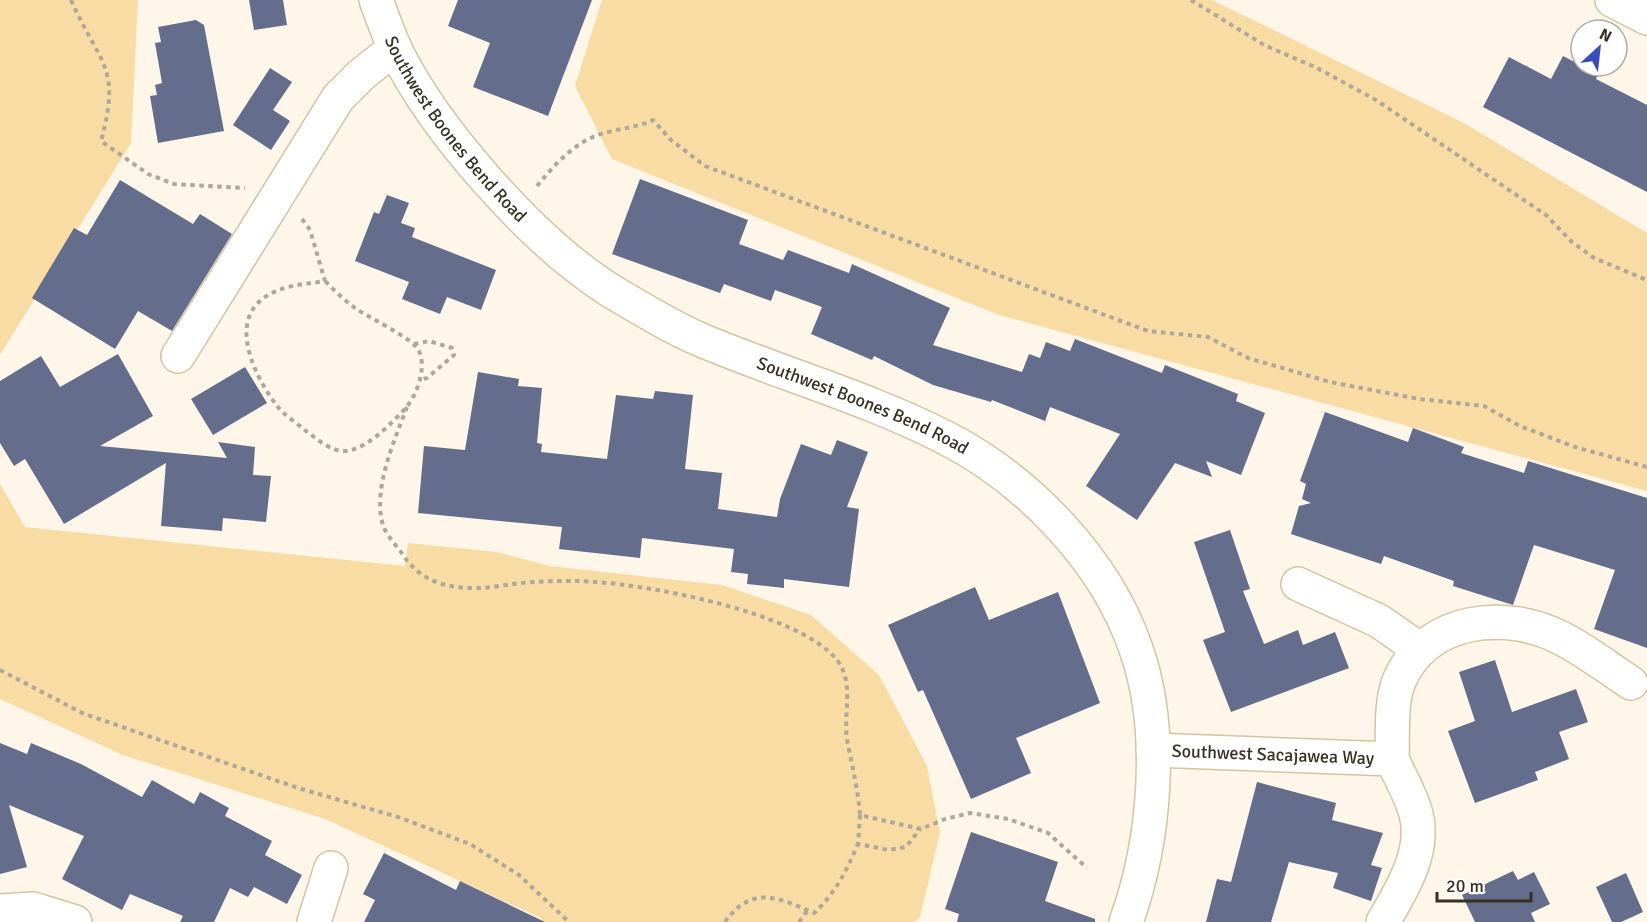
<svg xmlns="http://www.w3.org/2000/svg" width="1647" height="922" viewBox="0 0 1647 922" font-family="Signika,sans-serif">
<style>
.green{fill:#f9dca4}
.building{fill:#646d8b}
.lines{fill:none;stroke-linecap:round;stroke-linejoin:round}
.minor-casing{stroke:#d5c4a3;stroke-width:36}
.path{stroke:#aea79a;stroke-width:4;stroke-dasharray:4.5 4.5;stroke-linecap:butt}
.minor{stroke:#fff;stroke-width:33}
.labels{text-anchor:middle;stroke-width:6;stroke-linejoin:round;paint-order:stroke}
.street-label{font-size:18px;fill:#373023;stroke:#fff}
</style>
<rect width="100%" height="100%" fill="#fdf6e9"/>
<!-- green -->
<g class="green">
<polygon points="0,0 138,0 131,143 0,355"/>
<polygon points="602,0 1212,0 1464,123 1647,233 1647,491 999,315 612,159 575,86"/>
<polygon points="0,484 25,527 405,566 408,543 497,552 550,566 722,585 811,615 879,675 927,766 940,833 920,917 915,922 542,922 541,918 325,819 123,755 0,699"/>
</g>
<!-- building -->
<g class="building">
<polygon points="249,0 283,0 287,25 254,30"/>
<polygon points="458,0 592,0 548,116 473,87 490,43 448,26"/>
<polygon points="196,20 204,25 224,131 158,143 150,96 157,95 155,85 162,83 155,43 161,42 158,27"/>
<polygon points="1563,56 1598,74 1596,79 1647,105 1647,192 1483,107 1509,57 1551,79"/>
<polygon points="270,68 292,82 273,110 290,121 271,150 233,125"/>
<polygon points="640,179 748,220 739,244 783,260 788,250 849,273 852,264 950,308 933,345 1022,372 1029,354 1040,358 1046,342 1070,351 1075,339 1162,373 1165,365 1238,394 1236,401 1265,413 1241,475 1206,461 1212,477 1175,463 1137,520 1086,486 1120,434 1050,407 1045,421 992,400 991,402 933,385 874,356 872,360 811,334 822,307 775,290 771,301 724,284 720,293 612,254"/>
<polygon points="120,180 193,224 200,214 232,234 172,331 138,311 115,349 32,298 74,228 87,235"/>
<polygon points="387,195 409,203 401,223 415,228 412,237 496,270 481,310 447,297 440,314 402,299 409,282 355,261 374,212 379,214"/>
<polygon points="118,354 153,416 100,446 227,458 218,442 255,447 253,475 271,476 266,522 223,518 222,531 161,526 166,463 64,524 25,459 14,466 0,443 0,381 41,356 60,387"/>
<polygon points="245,367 267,403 213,435 191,399"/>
<polygon points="478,372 519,379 518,386 542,388 537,443 542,444 541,452 607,459 616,395 653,399 655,391 693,395 685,469 722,473 718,509 777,517 780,499 801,444 831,455 837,440 868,452 847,507 859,509 849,587 784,579 784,588 747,584 748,574 731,572 734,549 642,538 640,558 559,549 562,527 418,513 424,446 465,450"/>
<polygon points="1325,412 1408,442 1413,428 1464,447 1461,453 1524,473 1528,461 1647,498 1647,648 1594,629 1615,570 1534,545 1513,605 1453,586 1454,581 1384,556 1381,564 1291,534 1299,506 1311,503 1302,499 1306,484 1300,481"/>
<polygon points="1230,530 1250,589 1243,591 1264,644 1298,630 1303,645 1335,632 1349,668 1231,712 1203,640 1225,632 1194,542"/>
<polygon points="975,587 989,620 1058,592 1100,703 1016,738 1031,773 971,799 923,690 918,692 888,625"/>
<polygon points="1495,660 1512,712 1576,689 1588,722 1559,732 1569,759 1535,772 1538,780 1475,803 1448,731 1475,721 1459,672"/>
<polygon points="0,743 27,754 31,743 81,764 142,797 152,780 194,804 200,792 229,808 225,816 272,841 265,855 302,875 287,904 254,887 248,897 230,888 214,922 180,922 183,916 130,894 122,910 62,879 84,836 9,805 27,867 0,874"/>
<polygon points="1257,782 1336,803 1332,820 1383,833 1371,865 1382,868 1371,901 1333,888 1338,873 1289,862 1271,922 1206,922 1217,879 1231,882"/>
<polygon points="971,832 1058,862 1045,901 1095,919 1095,922 957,922 959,914 945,909"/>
<polygon points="384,853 456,890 460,881 545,922 364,922 375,900 363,894"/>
<polygon points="1513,871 1518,880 1534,872 1550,904 1531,913 1535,922 1475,922 1462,895"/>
<polygon points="1626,873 1643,912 1621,922 1612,922 1596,887"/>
</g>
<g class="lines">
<!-- minor casing -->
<g class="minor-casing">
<g id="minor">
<path id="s1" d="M376,0C382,16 388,33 395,49C435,131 532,240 608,289C638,307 669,326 701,340C782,374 868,398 946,438C1028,480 1106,561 1136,649C1165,731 1155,842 1126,922"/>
<polyline points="1612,0 1647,18"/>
<polyline points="178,356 338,98 361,75 395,48"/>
<polyline points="1298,584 1379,621 1419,649"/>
<path id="s2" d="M1153,750L1392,759C1400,777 1411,795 1416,814C1426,852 1401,891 1383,922"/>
<path d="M1392,759C1393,735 1390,704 1399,681C1426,618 1505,609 1561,638C1585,650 1608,668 1631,683"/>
<polyline points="0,911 33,909 75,922"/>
<polyline points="314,922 331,868"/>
</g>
</g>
<!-- path -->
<g class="path">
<path d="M71,0C99,64 122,65 101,141L148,174L174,184L245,188"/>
<polyline points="1191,0 1264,45 1317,68 1376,100 1546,215 1572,242 1594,258 1647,280"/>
<path d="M537,186C556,163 577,139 608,132C624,128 638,127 653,120L671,140L705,166L1148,331L1208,337L1248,358L1330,382L1419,399L1484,406L1520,426L1575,447L1647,467"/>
<path d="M302,219L310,230L325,281C301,285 275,285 257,304C231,332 259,383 278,407C285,416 297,423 306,431C317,439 331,452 346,451C369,448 389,425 404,410C417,396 427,368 419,351C413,338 369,318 355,308C344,300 334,290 325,281"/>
<polyline points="414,344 429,341 452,348 454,355 427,378 420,380"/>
<path d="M407,407C395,439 372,490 383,525C386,535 397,546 403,555C419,579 443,588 473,588C489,589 506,584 522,583C540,581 559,581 577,581C638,582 798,611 837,660C855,683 843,714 847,740C852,765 858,789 860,815L921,829L945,819L970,813L1008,819L1048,833L1087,868"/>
<polyline points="0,670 82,713 298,788 398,817 470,844 519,875 569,922"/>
<polyline points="860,815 858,844 889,850 906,847 920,829"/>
<path d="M725,922C752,884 779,898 814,913C836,893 848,868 859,841"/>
<polyline points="799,922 808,910"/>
</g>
<!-- minor -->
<use href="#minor" class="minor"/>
</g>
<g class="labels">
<!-- street labels -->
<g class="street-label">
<text dy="6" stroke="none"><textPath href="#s1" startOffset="153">Southwest Boones Bend Road</textPath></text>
<text dy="6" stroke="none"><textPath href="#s1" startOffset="657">Southwest Boones Bend Road</textPath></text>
<text dy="6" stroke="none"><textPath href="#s2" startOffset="120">Southwest Sacajawea Way</textPath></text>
</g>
</g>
<!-- north arrow -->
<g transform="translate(1599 48) rotate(27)"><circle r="28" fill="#ffffff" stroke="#afaca7" stroke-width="1.5"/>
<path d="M0-4.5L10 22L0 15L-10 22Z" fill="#3a4bbe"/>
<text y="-9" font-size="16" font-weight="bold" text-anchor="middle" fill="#373023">N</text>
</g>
<!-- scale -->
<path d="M1437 892v9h94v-9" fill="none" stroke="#373023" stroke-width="3"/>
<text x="1446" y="892" font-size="18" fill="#373023" stroke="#ffffff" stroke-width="4.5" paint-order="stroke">20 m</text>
</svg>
